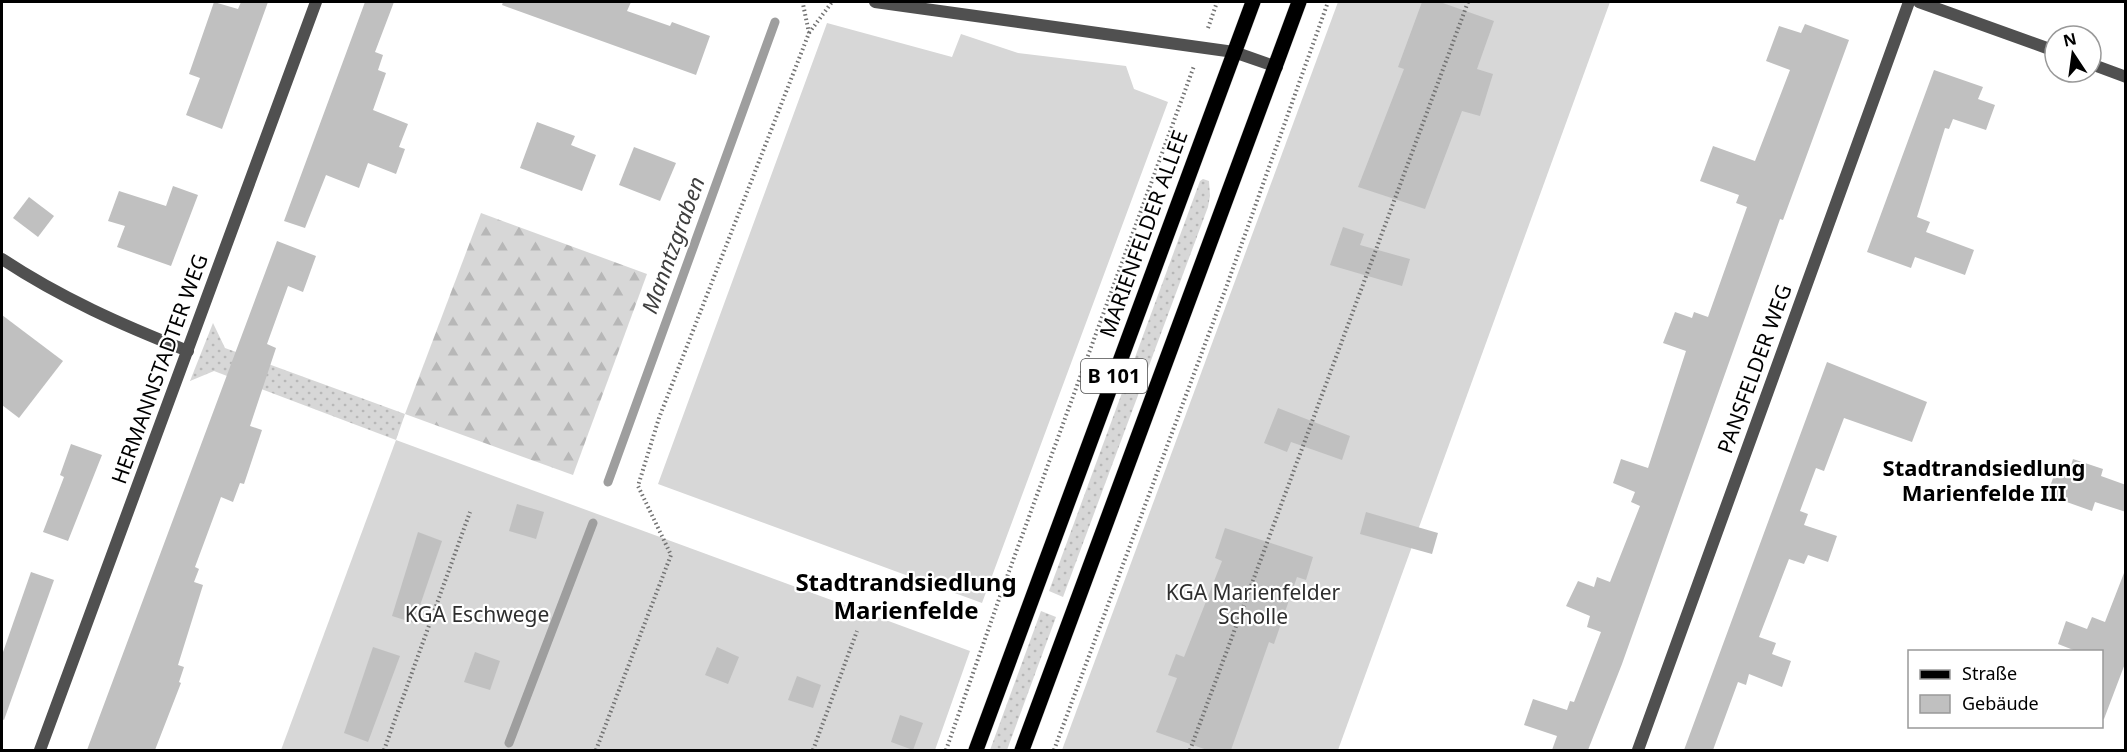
<svg xmlns="http://www.w3.org/2000/svg" width="2127" height="752" viewBox="0 0 2127 752" font-family="'Noto Sans',sans-serif">
<style>
.grass{fill:url(#grass-dots)}
.forest{fill:url(#forest-firs)}
.garden{fill:#d7d7d7}
.lines{fill:none;stroke-linecap:round;stroke-linejoin:round}
.stream{stroke:#9e9e9e;stroke-width:9}
.building{fill:#c0c0c0}
.primary-casing{stroke:#dbdbdb;stroke-width:16}
.path{stroke:#727272;stroke-width:4;stroke-dasharray:1.5 3;stroke-linecap:butt}
.lane{stroke:#505050;stroke-width:12}
.street{stroke:#505050;stroke-width:12}
.primary{stroke:#000;stroke-width:15}
.labels{text-anchor:middle;stroke-width:4.5;stroke-linejoin:round;paint-order:stroke}
.shield{fill:#fff;stroke:#4c4c4c;stroke-width:1.5}
.shield-label{font-size:20px;font-weight:bold;fill:#000}
.street-label{font-size:21px;fill:#000;stroke:#fff}
.park-label{font-size:21px;fill:#2e2e2e;stroke:#fff}
.water-label{font-size:22px;font-style:italic;fill:#3f3f3f;stroke:#fff}
.neighbourhood-label{font-size:22px;font-weight:bold;fill:#000;stroke:#fff}
.quarter-label{font-size:24px;font-weight:bold;fill:#000;stroke:#fff}
</style>
<defs>
<pattern id="grass-dots" width="8" height="8" patternUnits="userSpaceOnUse" patternTransform="scale(1.5)"><rect width="8" height="8" fill="#d7d7d7"/><path d="M2 2h.1M6 6h.1" fill="none" stroke="#b7b7b7" stroke-width="1.8" stroke-linecap="round"/></pattern>
<pattern id="forest-firs" width="22" height="20" patternUnits="userSpaceOnUse" patternTransform="scale(1.5)"><rect width="22" height="20" fill="#d7d7d7"/><path d="M5 1l3.5 6h-7zM16 11l3.5 6h-7z" fill="#b7b7b7"/></pattern>
</defs>
<rect width="100%" height="100%" fill="#fff"/>
<!-- grass -->
<g class="grass">
<polygon points="1203,179 1209,181 1210,196 1208,207 1063,597 1049,591 1200,181"/>
<polygon points="213,323 225,348 405,414 396,440 214,371 190,381"/>
<polygon points="1041,611 1056,617 1007,750 990,750"/>
</g>
<!-- forest -->
<polygon class="forest" points="481,213 647,274 573,475 405,414"/>
<!-- garden -->
<g class="garden">
<polygon points="1338,2 1610,2 1338,750 1062,750"/>
<polygon points="827,23 952,57 961,34 1018,53 1126,66 1134,89 1168,102 982,603 658,484"/>
<polygon points="396,440 970,651 935,750 281,750"/>
</g>
<g class="lines">
<!-- stream -->
<g class="stream">
<polyline points="608,482 775,22"/>
<polyline points="509,743 593,523"/>
</g>
</g>
<!-- building -->
<g class="building">
<polygon points="214,2 238,9 241,2 268,2 222,129 186,115 200,78 189,74"/>
<polygon points="365,2 394,2 375,52 383,55 378,70 386,73 373,110 408,124 399,147 405,149 396,174 368,163 359,188 326,175 305,228 284,221"/>
<polygon points="503,2 631,2 627,11 670,26 672,22 710,36 696,75 502,5"/>
<polygon points="1422,2 1440,2 1494,21 1477,69 1493,74 1480,116 1462,111 1425,209 1358,187 1404,69 1398,67"/>
<polygon points="1805,24 1849,40 1783,220 1780,219 1622,664 1588,750 1552,750 1557,736 1524,725 1533,699 1567,710 1570,701 1574,702 1601,632 1587,627 1590,616 1566,606 1578,581 1594,587 1597,577 1610,582 1640,506 1631,502 1635,492 1613,483 1621,459 1648,468 1686,351 1663,343 1675,312 1692,318 1694,312 1708,317 1747,207 1736,203 1739,195 1700,181 1713,146 1755,161 1790,70 1766,61 1779,26 1801,33"/>
<polygon points="1934,70 1983,87 1978,99 1995,105 1986,130 1953,119 1949,129 1945,128 1917,217 1930,222 1926,232 1974,250 1965,275 1915,257 1911,268 1867,252"/>
<polygon points="537,122 575,136 571,145 596,155 582,191 520,168"/>
<polygon points="634,147 676,163 660,201 619,185"/>
<polygon points="173,186 198,195 171,266 117,247 125,226 108,221 119,191 166,206"/>
<polygon points="29,197 54,216 38,237 13,218"/>
<polygon points="1343,227 1364,234 1360,245 1410,259 1402,286 1330,265"/>
<polygon points="277,241 316,256 303,292 288,286 267,344 276,348 250,426 262,430 244,484 240,483 233,502 221,497 195,567 199,569 194,582 203,585 178,665 184,667 179,682 181,683 155,750 87,750"/>
<polygon points="2,315 63,361 19,418 2,405"/>
<polygon points="1827,362 1927,402 1912,442 1844,418 1824,471 1816,468 1800,511 1808,514 1804,525 1837,536 1828,562 1808,555 1804,564 1789,559 1759,637 1776,643 1772,654 1791,661 1782,687 1749,674 1746,685 1738,682 1713,750 1684,750"/>
<polygon points="1278,408 1350,436 1342,460 1291,442 1287,452 1264,443"/>
<polygon points="71,444 102,455 68,541 43,532 64,477 60,475"/>
<polygon points="2073,459 2103,469 2101,476 2126,485 2126,512 2095,502 2092,511 2047,495 2058,464 2070,469"/>
<polygon points="517,504 544,512 536,539 509,531"/>
<polygon points="1366,512 1438,533 1432,554 1360,534"/>
<polygon points="1225,528 1313,557 1306,580 1297,577 1274,644 1269,642 1231,750 1207,750 1156,732 1177,678 1168,675 1176,654 1184,657 1222,561 1215,558"/>
<polygon points="418,532 442,541 414,623 392,616"/>
<polygon points="31,572 54,580 4,720 2,719 2,655"/>
<polygon points="2124,573 2126,661 2104,719 2102,718 2102,651 2076,651 2058,644 2066,621 2087,629 2092,617 2105,622"/>
<polygon points="373,647 400,656 368,742 344,733"/>
<polygon points="717,647 739,657 728,684 705,675"/>
<polygon points="475,652 500,661 490,690 464,682"/>
<polygon points="797,676 821,685 813,708 788,700"/>
<polygon points="900,715 923,723 913,750 891,742"/>
</g>
<g class="lines">
<!-- primary casing -->
<g class="primary-casing">
<g id="primary">
<polyline points="976,750 1253,2"/>
<polyline points="1022,750 1299,2"/>
</g>
</g>
<!-- path -->
<g class="path">
<polyline points="1208,28 1217,2"/>
<polyline points="809,33 832,2"/>
<polyline points="384,750 470,512"/>
<polyline points="596,750 671,555 638,486 659,418 809,33 803,4"/>
<polyline points="813,750 857,631"/>
<polyline points="946,750 1004,585 1194,66"/>
<polyline points="1054,750 1227,285 1328,2"/>
<polyline points="1190,750 1468,2"/>
</g>
<!-- lane -->
<g class="lane">
<polyline points="875,2 1234,52 1277,67"/>
<path d="M2,259C61,298 122,325 188,351"/>
<polyline points="40,750 316,2"/>
</g>
<!-- street -->
<g class="street">
<polyline points="1919,2 2055,51"/>
<polyline points="2091,64 2126,77"/>
<polyline points="1638,750 1909,2"/>
</g>
<!-- primary -->
<use href="#primary" class="primary"/>
</g>
<g class="labels">
<!-- shield labels -->
<rect class="shield" x="1081" y="359" width="66" height="34" rx="4.5"/>
<g class="shield-label">
<text x="1114" y="383">B 101</text>
</g>
<!-- street labels -->
<g class="street-label">
<text transform="translate(1144 234) rotate(-70)" y="7">MARIENFELDER ALLEE</text>
<text transform="translate(160 369) rotate(-70)" y="7">HERMANNSTADTER WEG</text>
<text transform="translate(1755 369) rotate(-70)" y="7">PANSFELDER WEG</text>
</g>
<!-- park labels -->
<g class="park-label">
<text x="1253" y="600">KGA Marienfelder<tspan x="1253" dy="24">Scholle</tspan></text>
<text x="477" y="622">KGA Eschwege</text>
</g>
<!-- water labels -->
<g class="water-label">
<text transform="translate(673 245) rotate(-70)" y="8">Manntzgraben</text>
</g>
<!-- neighbourhood labels -->
<g class="neighbourhood-label">
<text x="1984" y="476">Stadtrandsiedlung<tspan x="1984" dy="25">Marienfelde III</tspan></text>
</g>
<!-- quarter labels -->
<g class="quarter-label">
<text x="906" y="591">Stadtrandsiedlung<tspan x="906" dy="28">Marienfelde</tspan></text>
</g>
</g>
<!-- border -->
<rect width="2127" height="752" fill="none" stroke="#000000" stroke-width="6"/>
<!-- legend -->
<rect x="1908" y="650" width="195" height="78" fill="#ffffff" stroke="#999999" stroke-width="1.5"/>
<rect x="1920" y="670" width="30" height="9" fill="#000000" stroke="#999999" stroke-width="1.5"/>
<text x="1962" y="680" font-size="18" fill="#000000">Straße</text>
<rect x="1920" y="695" width="30" height="18" fill="#c0c0c0" stroke="#999999" stroke-width="1.5"/>
<text x="1962" y="710" font-size="18" fill="#000000">Gebäude</text>
<!-- north arrow -->
<g transform="translate(2073 54) rotate(347)"><circle r="28" fill="#ffffff" stroke="#999999" stroke-width="1.5"/>
<path d="M0-4.5L10 22L0 15L-10 22Z" fill="#000000"/>
<text y="-9" font-size="16" font-weight="bold" text-anchor="middle" fill="#000000">N</text>
</g>
</svg>
